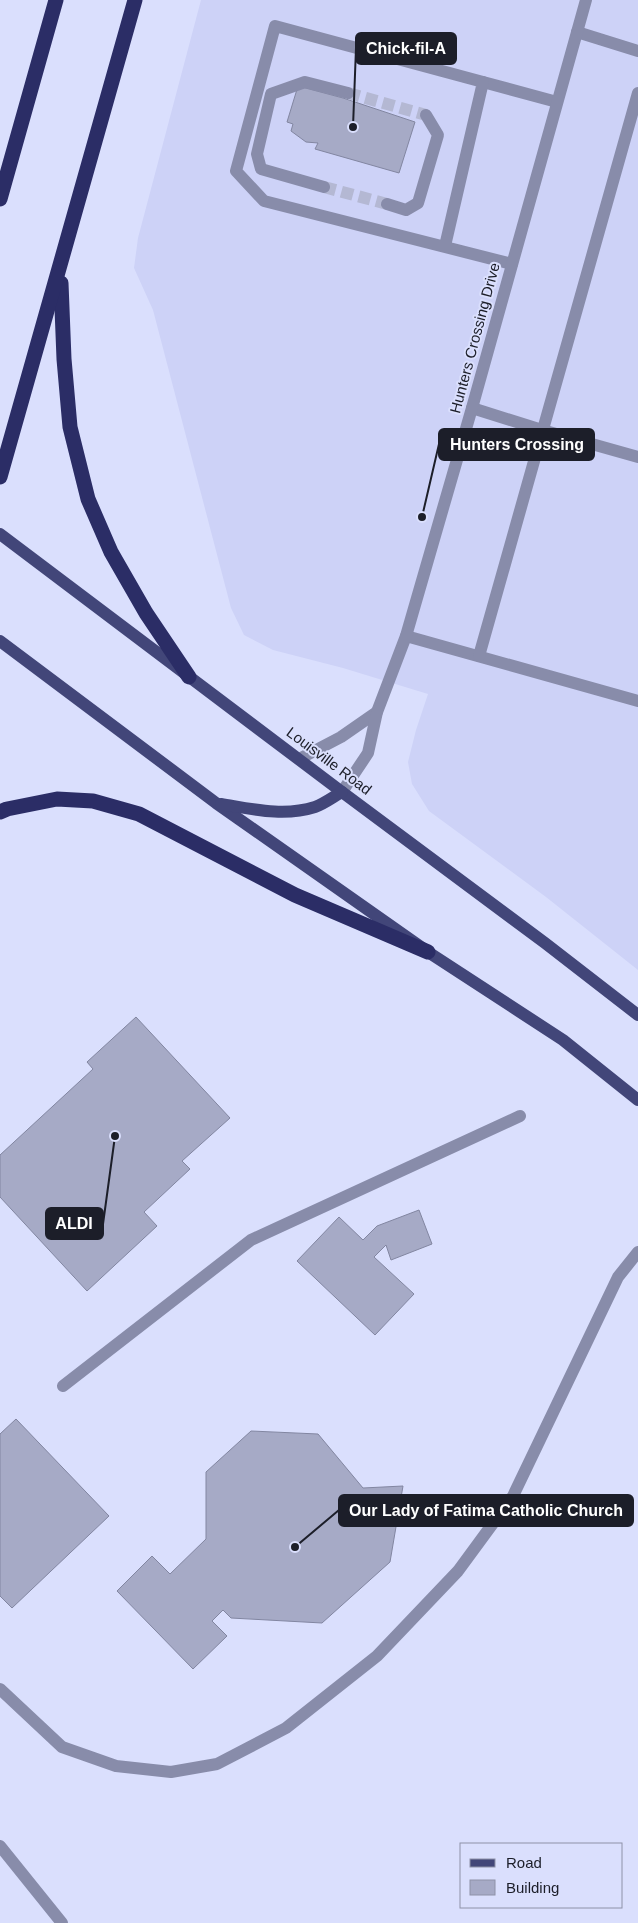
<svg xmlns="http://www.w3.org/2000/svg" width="638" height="1923" viewBox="0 0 638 1923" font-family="Arial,sans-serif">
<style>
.built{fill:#cdd2f7}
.building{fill:#a6aac6;stroke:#8286a1}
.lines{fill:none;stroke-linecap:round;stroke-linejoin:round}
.minor-tunnel{stroke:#b4b8d3;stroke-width:12;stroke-dasharray:12 6;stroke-linecap:butt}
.minor{stroke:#888caa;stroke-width:12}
.major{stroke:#424679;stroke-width:12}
.highway{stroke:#2b2d66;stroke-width:15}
.labels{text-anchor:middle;stroke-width:4;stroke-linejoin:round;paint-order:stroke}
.street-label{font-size:15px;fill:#1c1e29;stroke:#dadffd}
.leader{fill:none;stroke:#1c1e29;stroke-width:2}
.callout-dot{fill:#1c1e29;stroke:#dadffd;stroke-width:2}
.callout{fill:#1c1e29;stroke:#1c1e29;stroke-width:2}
.callout-label{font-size:16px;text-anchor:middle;font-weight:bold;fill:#fff}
</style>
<rect width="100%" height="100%" fill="#dadffd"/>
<!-- built -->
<polygon class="built" points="201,0 638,0 638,970 546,897 429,811 412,784 408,762 416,730 428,694 343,668 273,650 244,635 231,608 153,310 134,268 138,238"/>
<!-- building -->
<g class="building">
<polygon points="298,86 343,98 415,122 399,173 315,149 318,143 306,142 291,131 293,124 287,122"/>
<polygon points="136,1017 230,1118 182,1161 190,1169 144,1212 157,1226 87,1291 0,1197 0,1155 93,1069 87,1062"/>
<polygon points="419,1210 432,1244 391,1260 386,1245 374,1257 414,1294 375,1335 297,1261 339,1217 363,1240 377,1226"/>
<polygon points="16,1419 109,1516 12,1608 0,1596 0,1434"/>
<polygon points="251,1431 318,1434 363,1488 403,1486 390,1562 322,1623 231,1618 223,1610 212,1621 227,1636 193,1669 117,1591 152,1556 170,1574 206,1539 206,1472"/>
</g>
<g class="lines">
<!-- minor-tunnel -->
<g class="minor-tunnel">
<polyline points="348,93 426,115"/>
<polyline points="324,187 387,204"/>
</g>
<!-- minor -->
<g class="minor">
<polyline points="577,32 638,51"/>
<polyline points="483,82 557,102"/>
<polyline points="324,187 261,169 257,154 271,94 305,82 348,93"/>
<polyline points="387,204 406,210 418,203 438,135 426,115"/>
<polyline points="445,246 483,82 275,26 236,171 264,201 512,264"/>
<polyline points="472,408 542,430 638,457"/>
<polyline points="406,636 638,701"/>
<polyline points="479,656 638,93"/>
<polyline points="299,759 341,737 377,712"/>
<polyline points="342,792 368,753 377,712 406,636 472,408 586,0"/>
<polyline points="63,1386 251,1240 520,1116"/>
<polyline points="0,1689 62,1747 116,1766 171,1772 217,1764 286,1728 377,1656 458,1571 505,1507 513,1496 618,1277 638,1252"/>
<polyline points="0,1846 62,1923"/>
</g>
<!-- major -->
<g class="major">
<polyline points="0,534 342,792 545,943 638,1015"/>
<polyline points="0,641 216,803 428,952 563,1040 638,1100"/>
<path d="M221,804C252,809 284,817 315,807C324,804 333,797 342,792"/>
</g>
<!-- highway -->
<g class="highway">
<polyline points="0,199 56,0"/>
<polyline points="61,283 64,359 70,427 88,499 111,552 146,613 189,677"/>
<polyline points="0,477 135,0"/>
<polyline points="0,812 7,809 57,799 93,801 139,814 295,895 428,952"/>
</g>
</g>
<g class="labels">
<!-- street labels -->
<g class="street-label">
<text transform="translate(475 338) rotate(-75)" y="5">Hunters Crossing Drive</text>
<text transform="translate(329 761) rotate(37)" y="5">Louisville Road</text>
</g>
</g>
<!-- callouts -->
<path class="leader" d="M353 127L356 48M422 517L439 444M115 1136L103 1224M295 1547L339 1510"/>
<g class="callout-dot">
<circle cx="353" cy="127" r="5"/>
<circle cx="422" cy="517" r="5"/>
<circle cx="115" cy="1136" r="5"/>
<circle cx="295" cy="1547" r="5"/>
</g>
<g class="callout">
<rect x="356" y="33" width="100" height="31" rx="5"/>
<rect x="439" y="429" width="155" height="31" rx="5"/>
<rect x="46" y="1208" width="57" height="31" rx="5"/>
<rect x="339" y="1495" width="294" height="31" rx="5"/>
</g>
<g class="callout-label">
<text x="406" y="54">Chick-fil-A</text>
<text x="517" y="450">Hunters Crossing</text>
<text x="74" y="1229">ALDI</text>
<text x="486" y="1516">Our Lady of Fatima Catholic Church</text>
</g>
<!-- legend -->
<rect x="460" y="1843" width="162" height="65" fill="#dadffd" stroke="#8e92a8"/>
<rect x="470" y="1859" width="25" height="8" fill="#424679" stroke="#8e92a8"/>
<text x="506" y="1868" font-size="15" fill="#1c1e29">Road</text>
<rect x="470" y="1880" width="25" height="15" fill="#a6aac6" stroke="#8e92a8"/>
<text x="506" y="1893" font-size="15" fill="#1c1e29">Building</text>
</svg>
